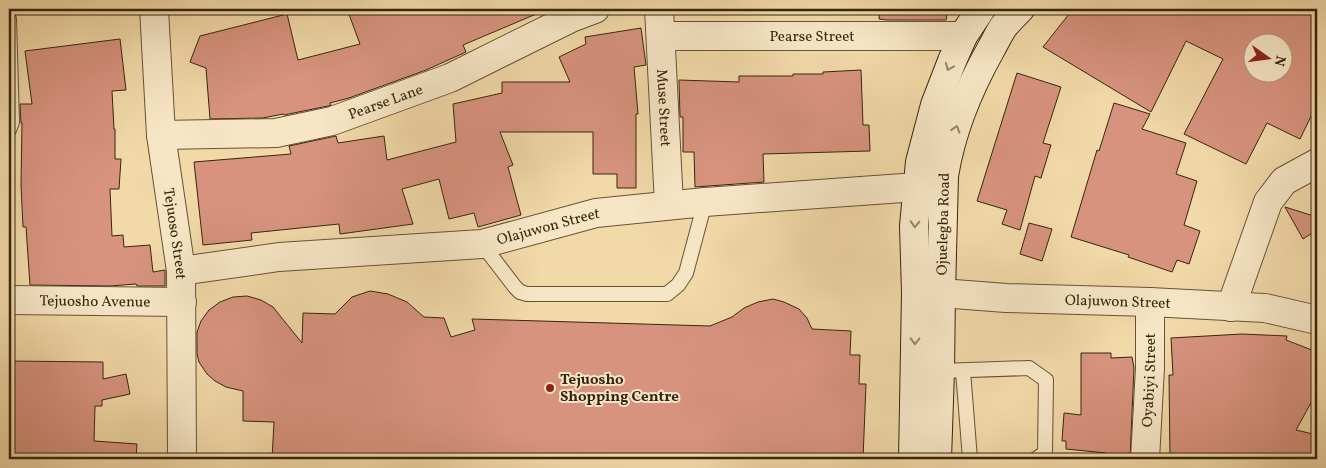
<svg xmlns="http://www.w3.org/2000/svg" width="1326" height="468" viewBox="0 0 1326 468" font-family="Vollkorn,serif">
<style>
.building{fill:#d7937e;stroke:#362611;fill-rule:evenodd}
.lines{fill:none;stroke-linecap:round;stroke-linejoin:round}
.lane-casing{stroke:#655337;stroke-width:16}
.street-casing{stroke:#655337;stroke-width:30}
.secondary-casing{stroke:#362611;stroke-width:30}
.lane{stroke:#f7e6c6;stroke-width:14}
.street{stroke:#f7e6c6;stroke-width:28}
.secondary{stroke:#f7e6c6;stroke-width:28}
.oneway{stroke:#96866c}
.poi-dot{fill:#8f2418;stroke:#f7e6c6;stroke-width:2}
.labels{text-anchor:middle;stroke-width:4;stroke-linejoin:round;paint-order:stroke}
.street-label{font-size:15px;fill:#362611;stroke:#f7e6c6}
.poi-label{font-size:15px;font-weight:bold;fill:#362611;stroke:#f7e6c6;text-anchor:start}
</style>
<rect width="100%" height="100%" fill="#f2d9a8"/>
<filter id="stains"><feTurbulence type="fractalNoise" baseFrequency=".004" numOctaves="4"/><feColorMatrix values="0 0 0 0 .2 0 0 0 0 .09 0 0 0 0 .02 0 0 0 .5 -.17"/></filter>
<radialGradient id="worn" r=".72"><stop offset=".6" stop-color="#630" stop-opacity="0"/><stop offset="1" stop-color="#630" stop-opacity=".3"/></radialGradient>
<!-- building -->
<g class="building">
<polygon points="347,9 548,9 463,45 466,52 426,70 349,98 330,103 331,105 328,106 284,115 283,114 263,118 210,119 206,68 190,62 200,36 287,14 298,60 360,44"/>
<polygon points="880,9 948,9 946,20 887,20 879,19"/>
<path d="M1073,9H1317V104L1300,139L1267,123L1246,164L1184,134L1223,59L1186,41L1151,112L1043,47ZM1254,42H1284V72H1254Z"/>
<polygon points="641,28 646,65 634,67 638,114 636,114 636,188 617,188 617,174 593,174 593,132 500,132 513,165 508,167 521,215 478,227 474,213 449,219 439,179 402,189 413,224 340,234 339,224 251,233 252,240 203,245 194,162 291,154 289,146 336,136 338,143 384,136 387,160 456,142 453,104 502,93 502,82 570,82 559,57 586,44 585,37"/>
<polygon points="120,39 126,90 112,91 114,129 115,129 115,159 121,159 119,189 110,189 112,236 123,235 124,247 150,245 153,272 165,270 165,286 137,286 136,284 110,286 30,285 26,227 23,227 21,185 22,123 21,123 20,104 32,104 25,51"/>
<polygon points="861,70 863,125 869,125 870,151 763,154 764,182 695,187 694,152 683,152 683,117 680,117 679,80 739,82 739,76 793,76 793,74 823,74 823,72"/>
<polygon points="1017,73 1061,87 1043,143 1051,145 1041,178 1035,176 1020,230 1002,224 1007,210 977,201"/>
<polygon points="1114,103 1150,114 1142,129 1186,143 1176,174 1197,181 1184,225 1200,231 1189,264 1177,260 1172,272 1128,257 1129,255 1071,237 1097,150 1099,151"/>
<polygon points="1285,207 1317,217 1317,230 1303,239"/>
<polygon points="1029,223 1052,229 1042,261 1020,254"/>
<polygon points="370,291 388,294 407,302 424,317 444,318 451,337 475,330 472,319 710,326 732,317 744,308 758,302 773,299 784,302 799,309 807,318 812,329 851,331 850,355 860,355 859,384 866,384 863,459 272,459 274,422 243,421 243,391 226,387 215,381 207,374 199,362 197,354 197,332 201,321 209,310 220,302 233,297 247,296 261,300 273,307 302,343 303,313 335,314 352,297"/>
<polygon points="1242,334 1287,336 1286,340 1317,352 1317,392 1296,430 1317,435 1317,459 1272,459 1238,458 1238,456 1170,457 1169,375 1173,375 1171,338"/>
<polygon points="1081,353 1111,353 1111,358 1132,357 1134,368 1130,459 1106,459 1106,453 1066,449 1066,441 1062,441 1064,413 1081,415"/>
<polygon points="9,361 103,362 103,379 126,374 130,394 102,400 102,406 95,406 94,441 137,444 136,459 9,459"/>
</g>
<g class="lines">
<!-- lane casing -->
<g class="lane-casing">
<g id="lane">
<polyline points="9,19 12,122 9,130"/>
<polyline points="482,244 515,287 520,292 527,294 667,294 678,285 686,273 705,202"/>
<polyline points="940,371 1029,368 1046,380 1045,453 1036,459"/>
<polyline points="963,371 970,459"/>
</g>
</g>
<!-- street casing -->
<g class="street-casing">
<g id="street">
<path id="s1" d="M154,9L161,135L181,271L182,459"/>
<path id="s2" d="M659,9L669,205"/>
<path id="s3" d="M661,36H963"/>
<path id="s4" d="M161,135L276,133L332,121L450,78L571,18L595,9"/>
<path id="s5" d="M181,271L279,257L482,244L596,213L705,202L917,187"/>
<path id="s6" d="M918,293H941L1006,298L1150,302L1265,308L1317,320"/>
<path id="s7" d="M9,300L182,302"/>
<polyline points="1231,307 1268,202 1284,181 1317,163"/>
<path id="s8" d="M1145,459L1150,368V302"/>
</g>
</g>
<!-- secondary casing -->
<g class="secondary-casing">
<g id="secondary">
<polyline points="913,459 916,293 914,226 920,162 935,105 952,61 963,36 981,9"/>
<path id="s9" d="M937,459L940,371L941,293L944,176C951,132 969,88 991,49C995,42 999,33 1004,26C1009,20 1015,14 1020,9"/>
</g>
</g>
<!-- lane -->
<use href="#lane" class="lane"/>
<!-- street -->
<use href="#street" class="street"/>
<!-- secondary -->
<use href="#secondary" class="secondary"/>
</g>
<!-- one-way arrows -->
<defs><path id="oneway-chevron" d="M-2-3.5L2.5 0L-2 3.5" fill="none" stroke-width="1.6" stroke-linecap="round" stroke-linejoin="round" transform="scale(1.25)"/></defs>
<g class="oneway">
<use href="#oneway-chevron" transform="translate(949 67) rotate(112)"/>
<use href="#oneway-chevron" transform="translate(956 129) rotate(-73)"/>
<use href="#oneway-chevron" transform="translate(915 224) rotate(92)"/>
<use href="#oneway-chevron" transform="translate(915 341) rotate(91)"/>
</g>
<!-- markers -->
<circle class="poi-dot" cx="550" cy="388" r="5"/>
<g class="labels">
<!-- street labels -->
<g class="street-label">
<text dy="5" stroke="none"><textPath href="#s3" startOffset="151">Pearse Street</textPath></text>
<text dy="5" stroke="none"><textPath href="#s4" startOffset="229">Pearse Lane</textPath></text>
<text dy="5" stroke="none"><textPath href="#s2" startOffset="99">Muse Street</textPath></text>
<text dy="5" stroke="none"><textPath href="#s9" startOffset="235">Ojuelegba Road</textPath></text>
<text dy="5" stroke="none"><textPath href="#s5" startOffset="371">Olajuwon Street</textPath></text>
<text dy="5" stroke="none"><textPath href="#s1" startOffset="226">Tejuoso Street</textPath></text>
<text dy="5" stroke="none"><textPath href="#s7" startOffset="86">Tejuosho Avenue</textPath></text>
<text dy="5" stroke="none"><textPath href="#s6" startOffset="200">Olajuwon Street</textPath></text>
<text dy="5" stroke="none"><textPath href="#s8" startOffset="79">Oyabiyi Street</textPath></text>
</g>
<!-- poi labels -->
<g class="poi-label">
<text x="560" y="384">Tejuosho<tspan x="560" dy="17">Shopping Centre</tspan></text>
</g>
</g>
<!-- margin -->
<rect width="1326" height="468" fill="none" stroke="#f2d9a8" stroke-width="30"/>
<rect x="10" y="10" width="1306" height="448" fill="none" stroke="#362611" stroke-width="2.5"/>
<rect x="15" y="15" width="1296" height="438" fill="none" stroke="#362611"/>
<!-- north arrow -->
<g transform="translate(1268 58) rotate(104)"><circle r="24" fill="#f7e6c6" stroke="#aa997e"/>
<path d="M0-4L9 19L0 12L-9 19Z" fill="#8f2418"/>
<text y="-8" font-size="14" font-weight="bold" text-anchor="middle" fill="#362611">N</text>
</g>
<rect width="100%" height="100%" filter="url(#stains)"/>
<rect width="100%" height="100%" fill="url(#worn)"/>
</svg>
